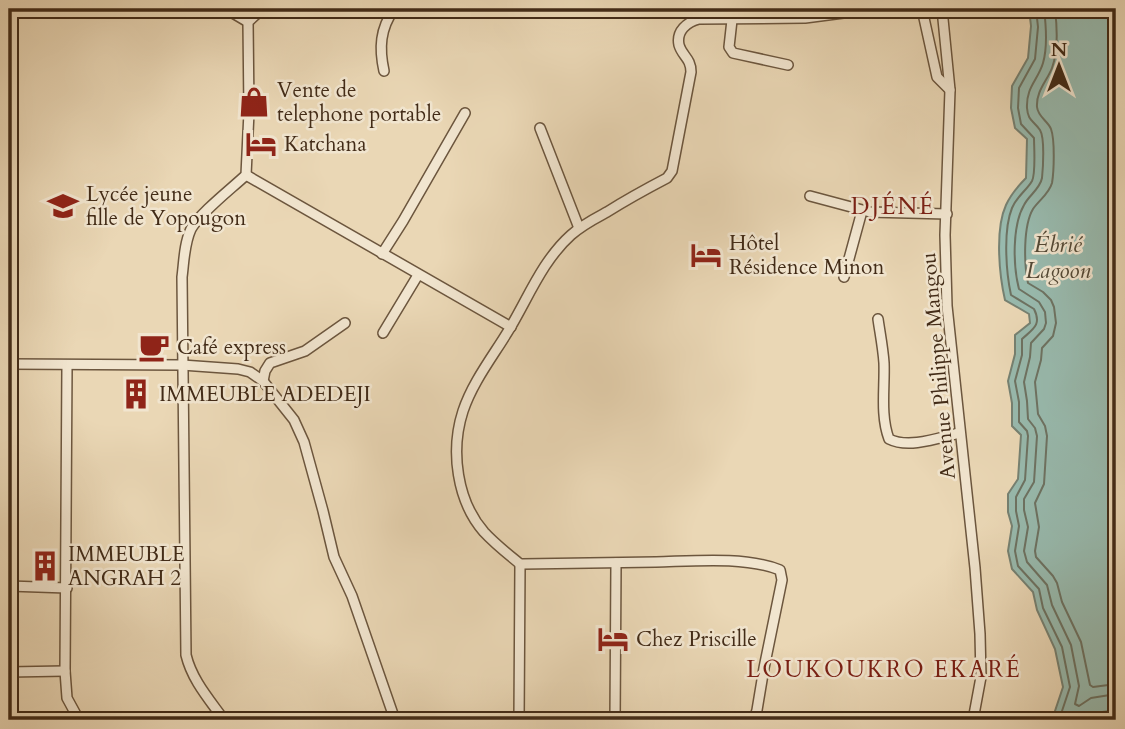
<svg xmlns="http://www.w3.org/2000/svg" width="1125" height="729" viewBox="0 0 1125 729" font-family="Cardo,serif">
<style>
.water{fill:#98baae;stroke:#768172;stroke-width:2}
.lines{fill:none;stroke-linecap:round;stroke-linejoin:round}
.shore{stroke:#6d7262;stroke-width:2}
.minor-casing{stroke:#6c563e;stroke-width:12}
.minor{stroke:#f1e5cf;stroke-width:9}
.labels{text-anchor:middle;stroke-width:5;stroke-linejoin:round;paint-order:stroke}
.poi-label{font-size:21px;fill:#422b17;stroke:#f1e5cf;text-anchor:start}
.street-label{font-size:21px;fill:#422b17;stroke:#f1e5cf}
.neighbourhood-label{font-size:23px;letter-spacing:2px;fill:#7a1f14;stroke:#f1e5cf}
.water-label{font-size:23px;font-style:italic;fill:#534835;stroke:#f1e5cf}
</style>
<rect width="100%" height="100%" fill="#ead7b5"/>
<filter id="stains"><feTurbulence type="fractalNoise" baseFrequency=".00286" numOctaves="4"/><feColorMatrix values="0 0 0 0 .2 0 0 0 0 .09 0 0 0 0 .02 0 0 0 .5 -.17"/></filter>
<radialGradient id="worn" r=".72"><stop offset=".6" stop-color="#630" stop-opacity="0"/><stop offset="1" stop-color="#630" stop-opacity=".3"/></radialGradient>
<!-- water -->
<path class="water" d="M1029,9H1116V711L1115,710L1096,713L1087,720H1052L1063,687L1055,649L1037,610L1033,592L1012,569L1008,551L1012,526L1008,512V494L1018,479L1021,435L1012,426V403L1008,381L1015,354V335L1030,323L1029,314L1005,300C999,274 995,229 1006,205C1011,194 1018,186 1026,178L1027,139L1015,128L1011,108L1012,86L1028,58L1031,26Z"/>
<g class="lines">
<!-- shore -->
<g class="shore">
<path d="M1036,9L1038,27L1035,59L1019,88L1018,108L1021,124L1034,138C1034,147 1036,173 1032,181C1027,190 1017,196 1012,208C1003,230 1006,272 1011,295L1034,309C1042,325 1033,329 1022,339V355L1015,381L1019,402V422L1027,431L1028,436L1025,480L1016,497V511L1019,526L1015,551L1018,566L1039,589L1043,608L1062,647L1070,687L1059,720"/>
<path d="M1044,9C1046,25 1048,46 1043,63C1038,80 1026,87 1027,108C1028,121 1033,120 1040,130C1045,138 1043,168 1042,178C1040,189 1029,195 1024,205C1012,226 1013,266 1019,289L1039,302L1045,312L1046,323L1044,329L1031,343L1030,357L1024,382L1027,401L1028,419L1035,428L1037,436L1034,482L1024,499V510L1028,527L1024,551L1027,562L1047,585L1052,605L1071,645L1079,686L1075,704L1079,706L1091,698L1116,694"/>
<path d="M1055,9C1057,26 1058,52 1052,68C1047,81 1036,91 1037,107C1038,117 1048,121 1051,129C1055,140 1054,171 1052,183C1049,194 1039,200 1033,209C1023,226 1024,264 1028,283L1043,292L1051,300L1054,307L1056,323L1053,336L1042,348L1041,360L1035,382L1038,414L1045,426L1047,436L1044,484L1035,503L1039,527L1035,551L1036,557L1053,576L1057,583L1062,602L1081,642L1090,685L1093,687L1116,684"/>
</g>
<!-- minor casing -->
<g class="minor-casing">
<g id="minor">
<polyline points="226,9 248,22"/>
<polyline points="922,9 937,77 950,90"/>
<polyline points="942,9 950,90 945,235 947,306 975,568 980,634 981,677 973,720"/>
<polyline points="732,20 729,47 733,53 788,65"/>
<path d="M384,71C379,48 380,29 394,9"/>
<polyline points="540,128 579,228"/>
<polyline points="246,175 511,327"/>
<polyline points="810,196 870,212 947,214"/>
<polyline points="382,254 403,221 465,113"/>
<polyline points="844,277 862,211"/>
<path d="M878,319C880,333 883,348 884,363C885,387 880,415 889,439C909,449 938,438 959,433"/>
<polyline points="383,333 418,275"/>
<polyline points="9,364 182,365 238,369 250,372 263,381 294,420 304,442 323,511 334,557 352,596 395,720"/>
<polyline points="67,365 65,671 67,698 79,720"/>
<polyline points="263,381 265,371 270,363 305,351 345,323"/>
<polyline points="9,586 67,588"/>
<polyline points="9,672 65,671"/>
<path d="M224,720C209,699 192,680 186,655L182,277C184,262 184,244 191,229C200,213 231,189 246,175L249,112L248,22L262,9"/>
<polyline points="519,720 520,564"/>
<polyline points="615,720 616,563"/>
<path d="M754,720L757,710L764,668L782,580L780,570C744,556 694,561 656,562C610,563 565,563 520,564C508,554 495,544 484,532C457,501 450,451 463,411C473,381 494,355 510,328C529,296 543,260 571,235C582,225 594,219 607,212C626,200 646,189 667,178L672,171L691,72C691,58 682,56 679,45C676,31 687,22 699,19L805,18L874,9"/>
</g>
</g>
<!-- minor -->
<use href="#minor" class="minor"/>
</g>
<!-- icons -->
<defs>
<g id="shop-bare" transform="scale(2.415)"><path d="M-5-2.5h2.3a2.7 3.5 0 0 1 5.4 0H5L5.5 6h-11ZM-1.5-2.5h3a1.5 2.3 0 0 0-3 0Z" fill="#8f2418" stroke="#f1e5cf" stroke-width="2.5" paint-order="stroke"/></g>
<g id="hotel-bare" transform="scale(2.415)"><path d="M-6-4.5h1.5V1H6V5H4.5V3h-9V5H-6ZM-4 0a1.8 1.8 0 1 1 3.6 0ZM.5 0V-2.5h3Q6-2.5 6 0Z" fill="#8f2418" stroke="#f1e5cf" stroke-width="2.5" paint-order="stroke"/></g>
<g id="school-bare" transform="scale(2.415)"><path d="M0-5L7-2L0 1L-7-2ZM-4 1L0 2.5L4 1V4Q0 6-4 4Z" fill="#8f2418" stroke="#f1e5cf" stroke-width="2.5" paint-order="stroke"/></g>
<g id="cafe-bare" transform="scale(2.415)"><path d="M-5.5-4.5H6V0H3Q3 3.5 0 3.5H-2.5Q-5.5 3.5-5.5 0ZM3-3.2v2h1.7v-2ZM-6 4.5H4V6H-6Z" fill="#8f2418" stroke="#f1e5cf" stroke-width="2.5" paint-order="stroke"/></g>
<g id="building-bare" transform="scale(2.415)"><path d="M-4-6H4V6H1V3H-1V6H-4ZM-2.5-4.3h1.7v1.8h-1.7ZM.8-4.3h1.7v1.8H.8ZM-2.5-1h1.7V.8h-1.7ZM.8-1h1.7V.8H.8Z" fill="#8f2418" stroke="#f1e5cf" stroke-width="2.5" paint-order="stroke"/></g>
</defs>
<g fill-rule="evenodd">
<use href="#shop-bare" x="254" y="102"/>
<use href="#hotel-bare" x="261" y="144"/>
<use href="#school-bare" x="63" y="206"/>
<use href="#hotel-bare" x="706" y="255"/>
<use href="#cafe-bare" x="154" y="347"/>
<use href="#building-bare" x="136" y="394"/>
<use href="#building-bare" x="45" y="566"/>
<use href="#hotel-bare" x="613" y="639"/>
</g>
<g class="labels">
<!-- poi labels -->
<g class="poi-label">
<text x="277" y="97">Vente de<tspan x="277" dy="24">telephone portable</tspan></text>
<text x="284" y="151">Katchana</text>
<text x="86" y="201">Lycée jeune<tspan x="86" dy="24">fille de Yopougon</tspan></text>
<text x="729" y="250">Hôtel<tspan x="729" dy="24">Résidence Minon</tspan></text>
<text x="177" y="354">Café express</text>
<text x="159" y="401">IMMEUBLE ADEDEJI</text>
<text x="68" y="561">IMMEUBLE<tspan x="68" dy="24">ANGRAH 2</tspan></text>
<text x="636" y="646">Chez Priscille</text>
</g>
<!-- street labels -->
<g class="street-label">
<text transform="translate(938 366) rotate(-95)" y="7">Avenue Philippe Mangou</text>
</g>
<!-- neighbourhood labels -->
<g class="neighbourhood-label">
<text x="893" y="214">DJÉNÉ</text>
<text x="884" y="677">LOUKOUKRO EKARÉ</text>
</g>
<!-- water labels -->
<g class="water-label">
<text x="1058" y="252">Ébrié<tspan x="1058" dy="26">Lagoon</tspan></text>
</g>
</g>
<!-- margin -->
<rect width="1125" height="729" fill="none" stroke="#ead7b5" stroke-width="35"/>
<rect x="10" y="10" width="1104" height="708" fill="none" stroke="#422b17" stroke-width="3.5"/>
<rect x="18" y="18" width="1090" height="694" fill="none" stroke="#422b17" stroke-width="2"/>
<!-- north arrow -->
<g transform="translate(1059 66)" stroke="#f1e5cf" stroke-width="5" paint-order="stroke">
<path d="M0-5L12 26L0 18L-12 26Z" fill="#422b17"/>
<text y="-10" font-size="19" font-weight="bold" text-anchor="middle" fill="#422b17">N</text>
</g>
<rect width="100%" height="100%" filter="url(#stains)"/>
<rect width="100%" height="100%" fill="url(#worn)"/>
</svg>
